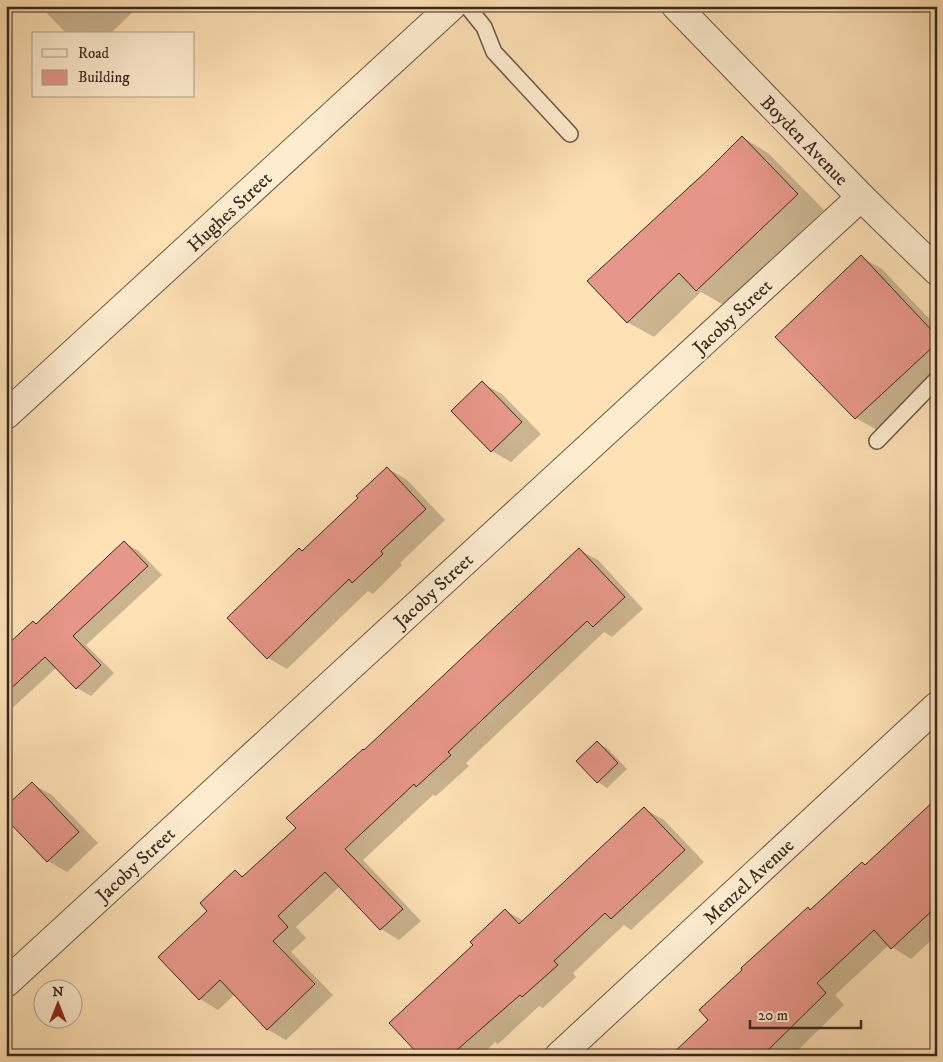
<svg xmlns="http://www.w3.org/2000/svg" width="943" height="1062" viewBox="0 0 943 1062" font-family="'IM FELL DW Pica',serif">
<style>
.shadow{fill:#0003}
.building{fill:#e79789;stroke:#36291f}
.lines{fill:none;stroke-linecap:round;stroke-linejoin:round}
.service-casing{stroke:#685744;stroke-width:18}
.minor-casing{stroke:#685744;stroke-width:30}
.tertiary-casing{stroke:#685744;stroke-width:30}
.service{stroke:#feeccf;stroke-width:15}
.minor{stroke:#feeccf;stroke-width:28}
.tertiary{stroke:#feeccf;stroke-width:28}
.labels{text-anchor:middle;stroke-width:4.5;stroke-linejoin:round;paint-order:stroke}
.street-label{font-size:19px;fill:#36291f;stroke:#feeccf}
</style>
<rect width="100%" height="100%" fill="#fee1b5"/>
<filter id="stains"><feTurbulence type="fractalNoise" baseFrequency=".004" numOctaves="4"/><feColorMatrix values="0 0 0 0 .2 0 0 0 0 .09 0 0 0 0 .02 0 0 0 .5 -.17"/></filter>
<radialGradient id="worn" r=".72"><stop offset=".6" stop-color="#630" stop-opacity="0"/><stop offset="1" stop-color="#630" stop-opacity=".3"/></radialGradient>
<!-- shadow -->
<g class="shadow">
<polygon points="40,6 139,6 110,34 67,34"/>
<polygon points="742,137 768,153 824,210 724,305 701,292 654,337 627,322 711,169"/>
<polygon points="861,257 882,269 937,327 937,374 877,430 856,418"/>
<polygon points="482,383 502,394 541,434 511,462 492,451"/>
<polygon points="387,468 407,480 445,520 400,563 402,565 373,594 368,591 287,669 268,658 303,552 360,499"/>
<polygon points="124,543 139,551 162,575 86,645 114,673 91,696 77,688 57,667 6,714 6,645 8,646 33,622 37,624"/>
<polygon points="579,550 598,560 643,609 612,637 604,632 466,763 469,766 436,796 433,795 363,860 421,921 399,940 381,929 340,886 296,927 306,938 291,952 333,995 286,1040 267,1029 235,994 218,1010 200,999 209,911 235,871 244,877 297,828 364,752"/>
<polygon points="597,743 607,748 627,769 607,788 598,782"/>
<polygon points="32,784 52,795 98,843 67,872 48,861"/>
<polygon points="937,800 937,935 911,959 889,945 835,995 844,1005 792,1056 671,1056 710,1020 808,909 811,911 866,866"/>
<polygon points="645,809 664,820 704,862 631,930 624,925 573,973 576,977 543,1008 539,1006 498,1044 495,1042 481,1056 421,1056 475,945 505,911 524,921"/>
</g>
<!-- building -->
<g class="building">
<polygon points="742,136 798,194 696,291 679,273 627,323 587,281 710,168"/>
<polygon points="861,255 937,336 937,343 855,419 775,337"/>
<polygon points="482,381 522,422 491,452 451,411"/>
<polygon points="387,467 426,509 381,551 383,554 352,583 349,579 267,659 227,618 299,548 302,551 358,498 356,496"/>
<polygon points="124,541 148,566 73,636 101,665 76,689 45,657 6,693 6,646 33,621 36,624"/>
<polygon points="579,548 625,597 593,627 587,621 448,752 451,755 416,787 414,784 345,849 403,909 380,930 325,872 278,916 288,927 273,941 315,984 267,1030 220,980 199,1000 158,957 207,911 200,903 235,870 242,877 296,828 286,818 363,749 364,750"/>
<polygon points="597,741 618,763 597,783 576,761"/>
<polygon points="32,782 79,832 47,862 6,819 6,806"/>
<polygon points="937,798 937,906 891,949 874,930 817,983 826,993 762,1056 670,1056 708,1020 699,1010 742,970 741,968 808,907 810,910 862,862 865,865"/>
<polygon points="644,807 685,850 611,919 605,913 554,961 558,965 522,997 520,995 450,1056 420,1056 389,1023 473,945 470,942 505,909 519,924"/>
</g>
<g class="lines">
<!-- service casing -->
<g class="service-casing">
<g id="service">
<polyline points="467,6 484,27 494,52 570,134"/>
<polyline points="877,441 937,379"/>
</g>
</g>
<!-- minor casing -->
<g class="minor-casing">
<g id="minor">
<polyline points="6,415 452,6"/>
<polyline points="6,983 861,197"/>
<polyline points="559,1056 937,706"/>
</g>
</g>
<!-- tertiary casing -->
<g class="tertiary-casing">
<polyline id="tertiary" points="676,6 861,197 937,271"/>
</g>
<!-- service -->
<use href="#service" class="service"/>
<!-- minor -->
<use href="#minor" class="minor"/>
<!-- tertiary -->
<use href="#tertiary" class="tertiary"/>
</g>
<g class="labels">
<!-- street labels -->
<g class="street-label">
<text transform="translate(805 140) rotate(46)" y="7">Boyden Avenue</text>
<text transform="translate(229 211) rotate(-43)" y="7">Hughes Street</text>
<text transform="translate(732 316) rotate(-43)" y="7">Jacoby Street</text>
<text transform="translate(433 590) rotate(-43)" y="7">Jacoby Street</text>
<text transform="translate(135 864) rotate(-43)" y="7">Jacoby Street</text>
<text transform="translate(748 881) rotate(-43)" y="7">Menzel Avenue</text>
</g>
</g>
<!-- margin -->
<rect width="943" height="1062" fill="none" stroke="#fee1b5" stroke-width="25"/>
<rect x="8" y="8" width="928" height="1047" fill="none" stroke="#36291f" stroke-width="2.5"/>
<rect x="12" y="12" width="918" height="1037" fill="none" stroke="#36291f"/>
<!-- legend -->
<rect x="32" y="32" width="162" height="65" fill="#feeccf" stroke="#ae9e89"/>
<rect x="42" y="49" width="25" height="8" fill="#feeccf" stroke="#ae9e89"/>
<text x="78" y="58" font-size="15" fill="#36291f">Road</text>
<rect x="42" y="70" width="25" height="15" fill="#e79789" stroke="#ae9e89"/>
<text x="78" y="82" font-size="15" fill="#36291f">Building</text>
<!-- north arrow -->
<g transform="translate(58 1004)"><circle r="24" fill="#feeccf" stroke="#ae9e89"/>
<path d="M0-4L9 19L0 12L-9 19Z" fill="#8f2418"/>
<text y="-8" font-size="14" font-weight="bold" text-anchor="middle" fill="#36291f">N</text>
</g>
<!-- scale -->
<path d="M750 1020v8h111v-8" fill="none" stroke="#36291f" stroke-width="2.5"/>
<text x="758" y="1020" font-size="15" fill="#36291f" stroke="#feeccf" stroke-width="4" paint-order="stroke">20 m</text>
<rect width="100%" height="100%" filter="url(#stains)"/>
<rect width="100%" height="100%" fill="url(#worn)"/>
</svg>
